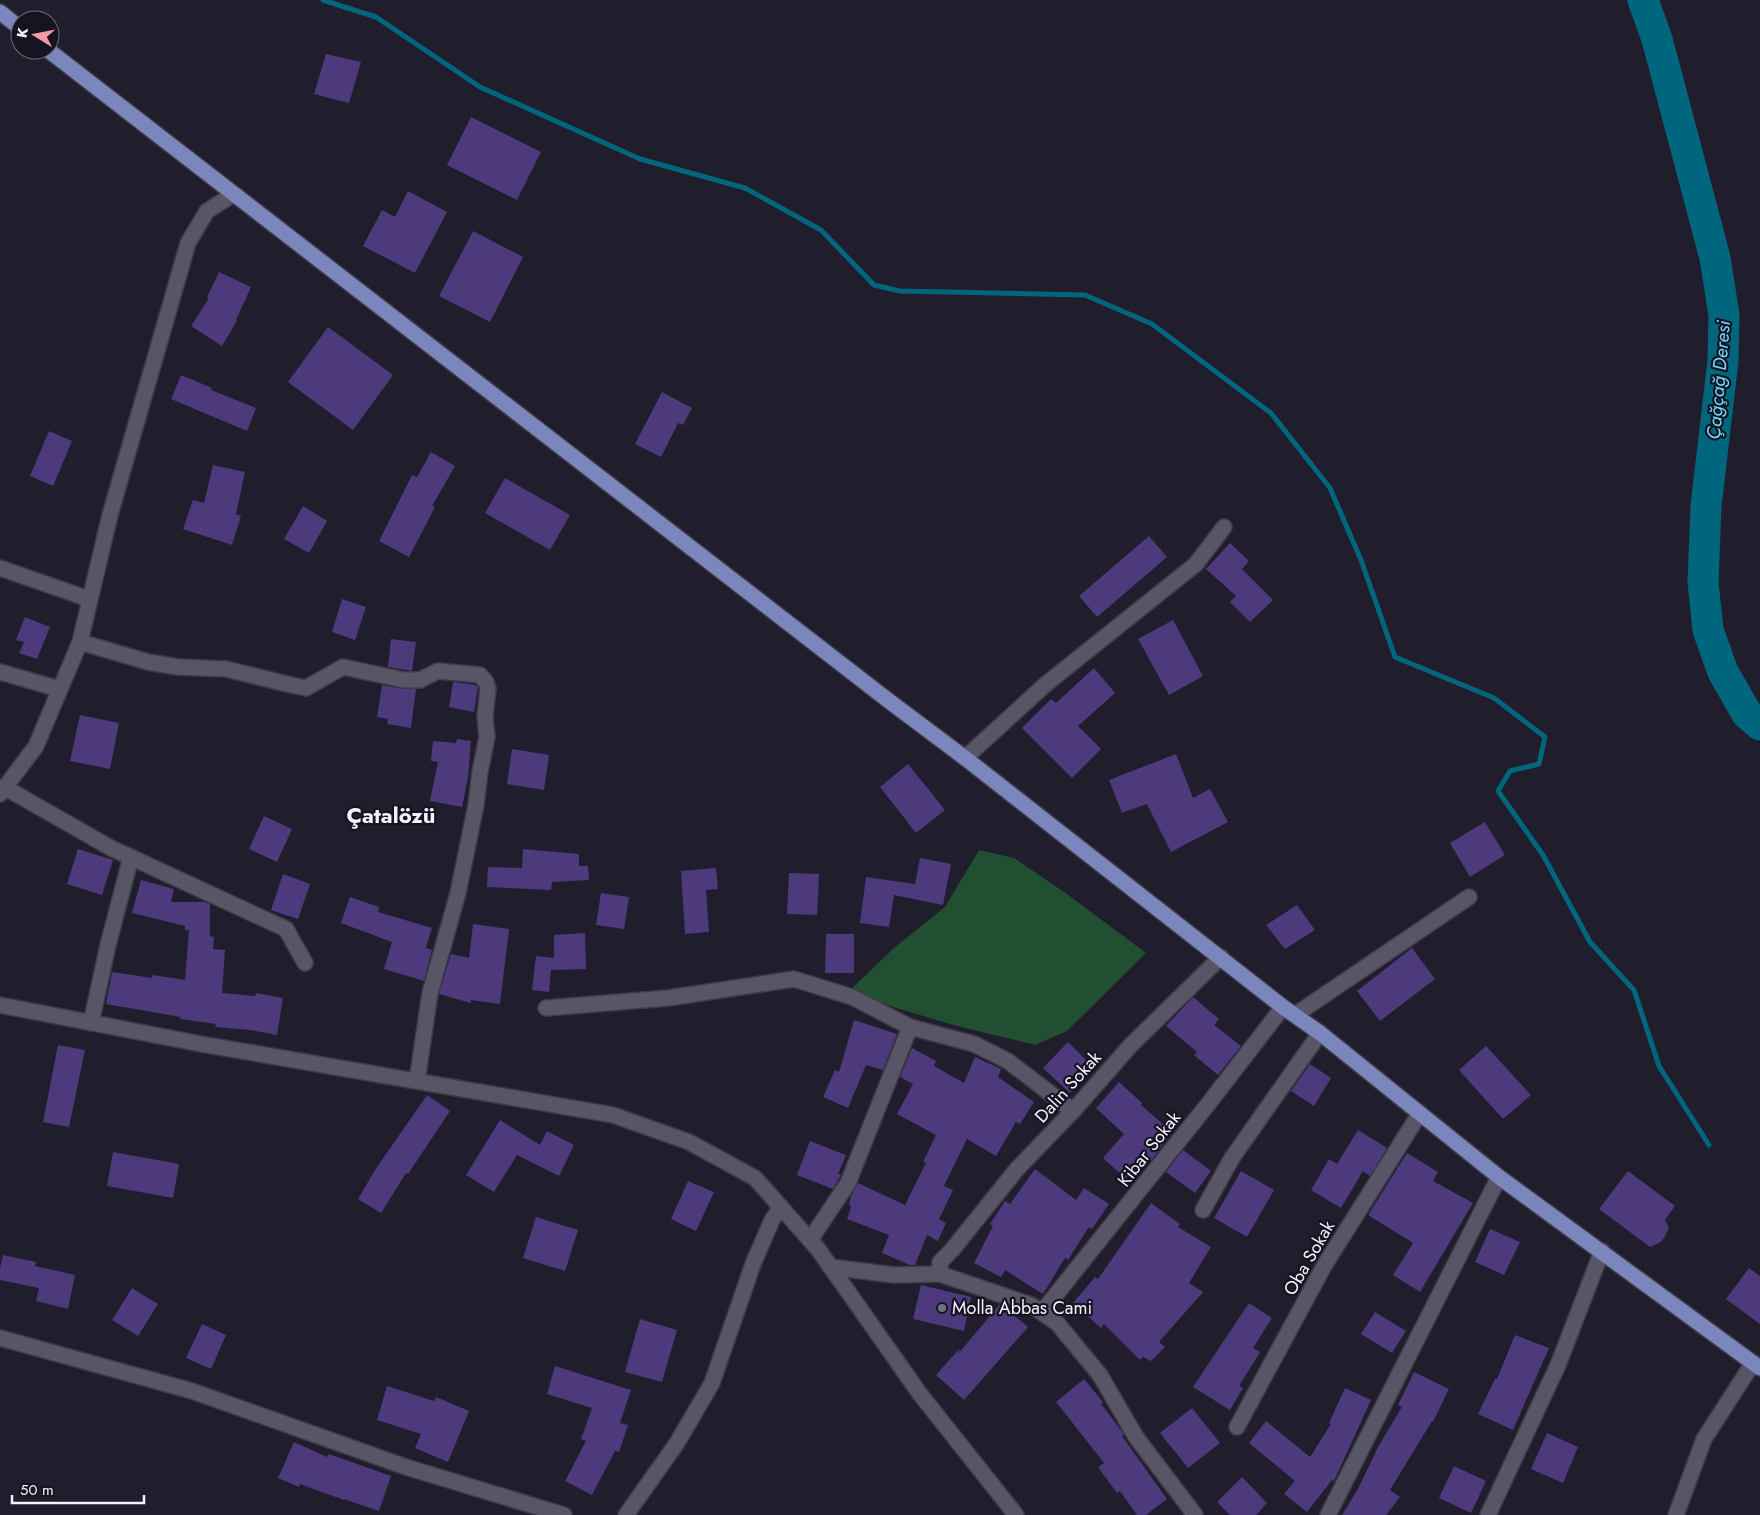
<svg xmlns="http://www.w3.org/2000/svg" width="1760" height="1515" viewBox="0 0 1760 1515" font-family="Jost,sans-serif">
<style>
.green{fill:#204f32}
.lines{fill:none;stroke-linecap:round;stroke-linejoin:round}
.stream{stroke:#00667d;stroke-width:5}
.river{stroke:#00667d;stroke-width:31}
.building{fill:#4c3a7c}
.minor-casing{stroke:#3d3b47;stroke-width:18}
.major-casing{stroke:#3d3b47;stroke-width:18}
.minor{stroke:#585566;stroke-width:15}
.major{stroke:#7b87bc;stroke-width:15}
.worship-dot{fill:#6b7280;stroke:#171422;stroke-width:2}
.labels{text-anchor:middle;stroke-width:4.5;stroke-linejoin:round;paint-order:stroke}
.street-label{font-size:18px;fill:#f4f3fd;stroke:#171422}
.poi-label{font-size:18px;fill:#f4f3fd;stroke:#171422;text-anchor:start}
.water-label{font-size:19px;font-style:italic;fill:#6ddafc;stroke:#171422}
.district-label{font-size:22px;font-weight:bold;fill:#f4f3fd;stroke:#171422}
</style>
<rect width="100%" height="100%" fill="#201d2c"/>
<!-- green -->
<polygon class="green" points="979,850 1014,858 1067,894 1146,953 1067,1031 1035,1045 957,1026 893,1007 849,991 894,948 945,907"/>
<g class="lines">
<!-- stream -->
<polyline class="stream" points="323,0 376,17 480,87 640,159 745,188 821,230 874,285 900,291 1085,295 1152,324 1271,413 1330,488 1361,560 1395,657 1494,698 1545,737 1539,764 1510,771 1498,791 1543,855 1590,942 1634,990 1659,1066 1709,1145"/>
<!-- river -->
<polyline class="river" points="1643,0 1657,39 1715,258 1724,315 1723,361 1706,506 1703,582 1708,630 1723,672 1747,714 1760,725"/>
</g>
<!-- building -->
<g class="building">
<polygon points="326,54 361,62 349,103 314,94"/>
<polygon points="471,117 541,152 517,200 447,165"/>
<polygon points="408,191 447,212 415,273 363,246 382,210 395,217"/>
<polygon points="473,231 523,257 490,322 439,296"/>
<polygon points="219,272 251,287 236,320 237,321 222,346 191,326 209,298 207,297"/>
<polygon points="328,327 393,375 353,430 288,382"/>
<polygon points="181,375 212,388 211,390 256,408 247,431 171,399"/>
<polygon points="662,392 692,408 683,425 678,423 661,457 635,444"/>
<polygon points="49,431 72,441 53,486 30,476"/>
<polygon points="431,452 455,466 432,506 435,507 409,557 379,541 412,475 417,477"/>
<polygon points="213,465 245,472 236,514 241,516 232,545 183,529 193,500 204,503"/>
<polygon points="505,478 570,515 550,550 485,513"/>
<polygon points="303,506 327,521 309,553 284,539"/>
<polygon points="1149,536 1167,557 1097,617 1079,596"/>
<polygon points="1230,543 1249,561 1242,569 1273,600 1250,622 1230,602 1236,596 1206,569"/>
<polygon points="342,599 366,607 355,640 332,632"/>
<polygon points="25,617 50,627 37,659 19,653 24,642 16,640"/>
<polygon points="1173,620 1203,676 1169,695 1138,639"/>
<polygon points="391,639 416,642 412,671 388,667"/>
<polygon points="1094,668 1115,693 1078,726 1101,749 1072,778 1022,728 1051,699 1056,703"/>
<polygon points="453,682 476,685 478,687 474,712 449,707"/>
<polygon points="382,685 402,689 416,689 411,728 387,724 388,719 377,717"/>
<polygon points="80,715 119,723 110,769 70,761"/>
<polygon points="457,739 471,741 468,777 462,807 430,801 438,762 431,761 433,741 456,743"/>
<polygon points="512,749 549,755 544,790 507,784"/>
<polygon points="1176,754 1193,798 1210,789 1228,822 1171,852 1147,804 1122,813 1109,780"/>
<polygon points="908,764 945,810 916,833 880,787"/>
<polygon points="264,816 292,829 277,862 249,849"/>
<polygon points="1485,822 1505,855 1470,877 1450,843"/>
<polygon points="78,849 113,860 102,895 67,884"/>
<polygon points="523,849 579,854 579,866 588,866 589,880 552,882 551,890 487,887 488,867 522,868"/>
<polygon points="920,858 951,864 943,905 894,895 889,927 860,923 866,877 915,884"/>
<polygon points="716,868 718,889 706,890 709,932 685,934 681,871"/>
<polygon points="789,873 819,874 817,915 787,914"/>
<polygon points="283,874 310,884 298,919 271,910"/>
<polygon points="141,880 174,889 171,902 205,902 210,904 210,936 214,937 213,949 225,950 222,993 255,996 256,993 283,998 277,1035 250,1030 215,1027 216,1024 180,1019 181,1017 106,1004 112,972 152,978 153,975 185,980 189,930 185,930 185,926 132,913"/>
<polygon points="601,893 629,897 624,929 596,925"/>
<polygon points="350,897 379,907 378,912 432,928 426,948 432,950 424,981 384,969 392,942 341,923"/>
<polygon points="1297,905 1315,930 1285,949 1266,925"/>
<polygon points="473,924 509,929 500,1004 471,1000 471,1003 439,994 451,954 469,958"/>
<polygon points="585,933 586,969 551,970 549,992 532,990 536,956 554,958 554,935"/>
<polygon points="826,934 854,934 854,973 825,973"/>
<polygon points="1412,948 1435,979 1380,1021 1357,991"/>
<polygon points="1193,997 1219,1019 1214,1025 1241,1046 1218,1075 1194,1055 1197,1052 1166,1026"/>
<polygon points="854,1020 897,1034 883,1070 866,1065 848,1108 823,1097 835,1070 839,1072"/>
<polygon points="1068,1042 1094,1068 1070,1093 1043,1068"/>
<polygon points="58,1045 85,1050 69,1127 43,1122"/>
<polygon points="1486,1046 1531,1095 1503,1119 1459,1070"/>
<polygon points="912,1048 936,1061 934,1066 964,1083 975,1057 1001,1069 998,1077 1034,1102 1020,1124 1016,1122 996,1156 967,1139 944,1186 953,1190 939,1219 946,1223 938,1241 927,1235 915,1265 910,1265 882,1253 889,1235 847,1219 851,1207 849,1204 851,1196 858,1183 905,1205 926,1163 923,1162 936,1135 897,1114 913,1084 900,1077"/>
<polygon points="1310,1064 1331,1078 1314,1106 1291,1091"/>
<polygon points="1119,1082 1142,1103 1141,1105 1172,1132 1151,1161 1146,1157 1126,1179 1103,1158 1124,1134 1096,1108"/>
<polygon points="427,1095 450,1111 408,1174 406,1173 381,1213 358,1199 375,1170"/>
<polygon points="500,1120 540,1145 547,1131 574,1145 559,1176 517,1155 494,1192 466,1175"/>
<polygon points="1358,1130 1387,1148 1370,1176 1363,1171 1341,1208 1311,1190 1329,1159 1337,1164"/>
<polygon points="810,1141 846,1155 838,1174 841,1175 833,1189 797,1175"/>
<polygon points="1183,1150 1211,1171 1195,1193 1166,1172"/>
<polygon points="113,1152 179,1164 173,1198 107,1186"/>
<polygon points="1407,1153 1438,1172 1433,1181 1473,1203 1420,1292 1393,1275 1413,1243 1368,1215"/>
<polygon points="1035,1169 1076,1200 1084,1188 1109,1204 1092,1229 1089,1227 1068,1260 1065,1258 1043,1294 1005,1270 1001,1277 974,1263 993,1226 990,1224 1005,1201 1010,1204"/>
<polygon points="1241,1171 1274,1190 1247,1237 1214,1218"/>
<polygon points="1628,1171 1675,1206 1665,1220 1669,1228 1665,1236 1661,1242 1650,1247 1599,1209"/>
<polygon points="688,1181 714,1192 696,1231 671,1219"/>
<polygon points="1151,1203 1180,1224 1178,1227 1211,1247 1189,1283 1203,1292 1159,1342 1165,1347 1151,1361 1143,1357 1140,1360 1104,1324 1101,1328 1073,1303 1095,1277 1098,1279"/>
<polygon points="536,1217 578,1230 565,1271 523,1258"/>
<polygon points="1490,1229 1520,1242 1504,1275 1475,1262"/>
<polygon points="3,1255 36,1262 35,1266 75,1275 68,1309 36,1301 39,1288 0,1280 0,1268"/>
<polygon points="1749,1268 1760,1276 1760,1324 1726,1299"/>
<polygon points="921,1285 971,1297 964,1331 913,1319"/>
<polygon points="132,1288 158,1304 138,1336 112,1320"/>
<polygon points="1249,1303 1272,1318 1253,1348 1260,1352 1239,1386 1243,1388 1230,1410 1193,1387"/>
<polygon points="1000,1304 1028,1327 964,1400 936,1375 960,1348 958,1354"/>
<polygon points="1375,1312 1406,1331 1392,1353 1361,1334"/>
<polygon points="640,1319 677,1330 662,1382 625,1372"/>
<polygon points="202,1324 226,1335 211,1369 186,1358"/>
<polygon points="1515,1335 1549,1348 1513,1430 1478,1414 1495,1379 1497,1379"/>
<polygon points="555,1366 631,1390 620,1423 628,1425 619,1452 615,1451 592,1495 565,1481 586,1441 581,1439 592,1408 547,1394"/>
<polygon points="1414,1372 1449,1389 1433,1422 1432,1421 1390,1490 1400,1497 1386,1515 1342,1515 1358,1489 1378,1447 1402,1407 1398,1405"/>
<polygon points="1084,1379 1103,1402 1101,1404 1121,1430 1124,1435 1122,1436 1167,1499 1146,1515 1137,1515 1120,1491 1117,1493 1098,1467 1104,1463 1056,1402"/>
<polygon points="387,1386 434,1401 436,1397 469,1411 448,1462 415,1448 421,1434 377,1420"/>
<polygon points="1345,1388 1371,1400 1334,1481 1332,1480 1307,1512 1284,1494 1295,1481 1249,1443 1266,1421 1310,1457 1331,1424 1329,1423"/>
<polygon points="1192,1408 1220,1443 1188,1468 1160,1433"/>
<polygon points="1547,1433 1578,1447 1563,1483 1531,1469"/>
<polygon points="294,1442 327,1457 329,1454 391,1476 379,1511 344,1499 344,1500 300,1484 299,1487 278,1478"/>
<polygon points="1454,1466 1486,1481 1471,1513 1439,1498"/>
<polygon points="1242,1477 1267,1503 1256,1515 1230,1515 1217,1502"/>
</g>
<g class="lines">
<!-- minor casing -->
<g class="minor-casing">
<g id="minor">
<polyline points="0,568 89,599"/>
<polyline points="80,642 148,662 178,667 226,669 291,685 306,688 343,667 404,680 420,680 438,671 480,675 486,682 488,688 485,717 487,737 480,772 476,805 458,893 430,993 417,1081"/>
<polyline points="0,672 59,689"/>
<polyline points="965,758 1046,684 1196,564 1224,527"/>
<polyline points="4,787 111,848 286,929 305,963"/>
<polyline points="0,794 36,746 80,642 110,515 188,243 207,211 234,194"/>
<polyline points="0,1005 201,1044 613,1115 689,1142 755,1178 818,1249 920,1394 1016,1515"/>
<polyline points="546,1008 668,998 794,979 852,997 910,1027 974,1044 1008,1061 1073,1111"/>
<polyline points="1295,1015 1469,897"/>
<polyline points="91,1023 108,945 131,857"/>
<polyline points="1203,1210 1232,1158 1320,1033"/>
<polyline points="810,1240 848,1183 910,1027"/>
<polyline points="830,1267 894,1275 940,1274"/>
<polyline points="1042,1312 1209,1103 1283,1007"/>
<polyline points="0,1338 192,1391 406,1467 564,1515"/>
<polyline points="1237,1427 1324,1266 1420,1113"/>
<polyline points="626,1515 677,1443 712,1383 753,1264 772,1220 781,1207"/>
<polyline points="1195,1515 1136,1437 1100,1375 1057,1323 1031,1305 940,1274 940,1262 952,1250 1017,1169 1073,1111 1130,1046 1221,957"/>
<polyline points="1328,1515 1499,1177"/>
<polyline points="1488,1515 1558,1365 1602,1251"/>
<polyline points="1676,1515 1704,1439 1753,1363"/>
</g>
</g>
<!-- major casing -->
<g class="major-casing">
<g id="major">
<polyline points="0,12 20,28"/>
<polyline points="48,50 889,701 965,758 1283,1007 1320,1033 1499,1177 1760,1368"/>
</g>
</g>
<!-- minor -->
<use href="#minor" class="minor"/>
<!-- major -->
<use href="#major" class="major"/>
</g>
<!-- markers -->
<circle class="worship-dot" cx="942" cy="1308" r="5"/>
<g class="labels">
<!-- street labels -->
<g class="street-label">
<text transform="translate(1068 1087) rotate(-48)" y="6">Dalin Sokak</text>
<text transform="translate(1149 1149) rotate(-52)" y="6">Kibar Sokak</text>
<text transform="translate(1309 1258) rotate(-60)" y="6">Oba Sokak</text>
</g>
<!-- poi labels -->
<g class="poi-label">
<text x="952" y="1314">Molla Abbas Cami</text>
</g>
<!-- water labels -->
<g class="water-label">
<text transform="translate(1718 380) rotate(-85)" y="7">Çağçağ Deresi</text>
</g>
<!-- district labels -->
<g class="district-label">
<text x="391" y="823">Çatalözü</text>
</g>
</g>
<!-- north arrow -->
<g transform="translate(35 35) rotate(280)"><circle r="24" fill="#171422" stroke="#6f6d7a"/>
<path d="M0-4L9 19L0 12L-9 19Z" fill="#f49aa6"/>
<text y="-8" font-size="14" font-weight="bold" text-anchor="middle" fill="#f4f3fd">K</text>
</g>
<!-- scale -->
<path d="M12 1495v8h132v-8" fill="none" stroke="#f4f3fd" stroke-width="2.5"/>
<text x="20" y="1495" font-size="15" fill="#f4f3fd" stroke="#171422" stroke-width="4" paint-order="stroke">50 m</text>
</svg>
